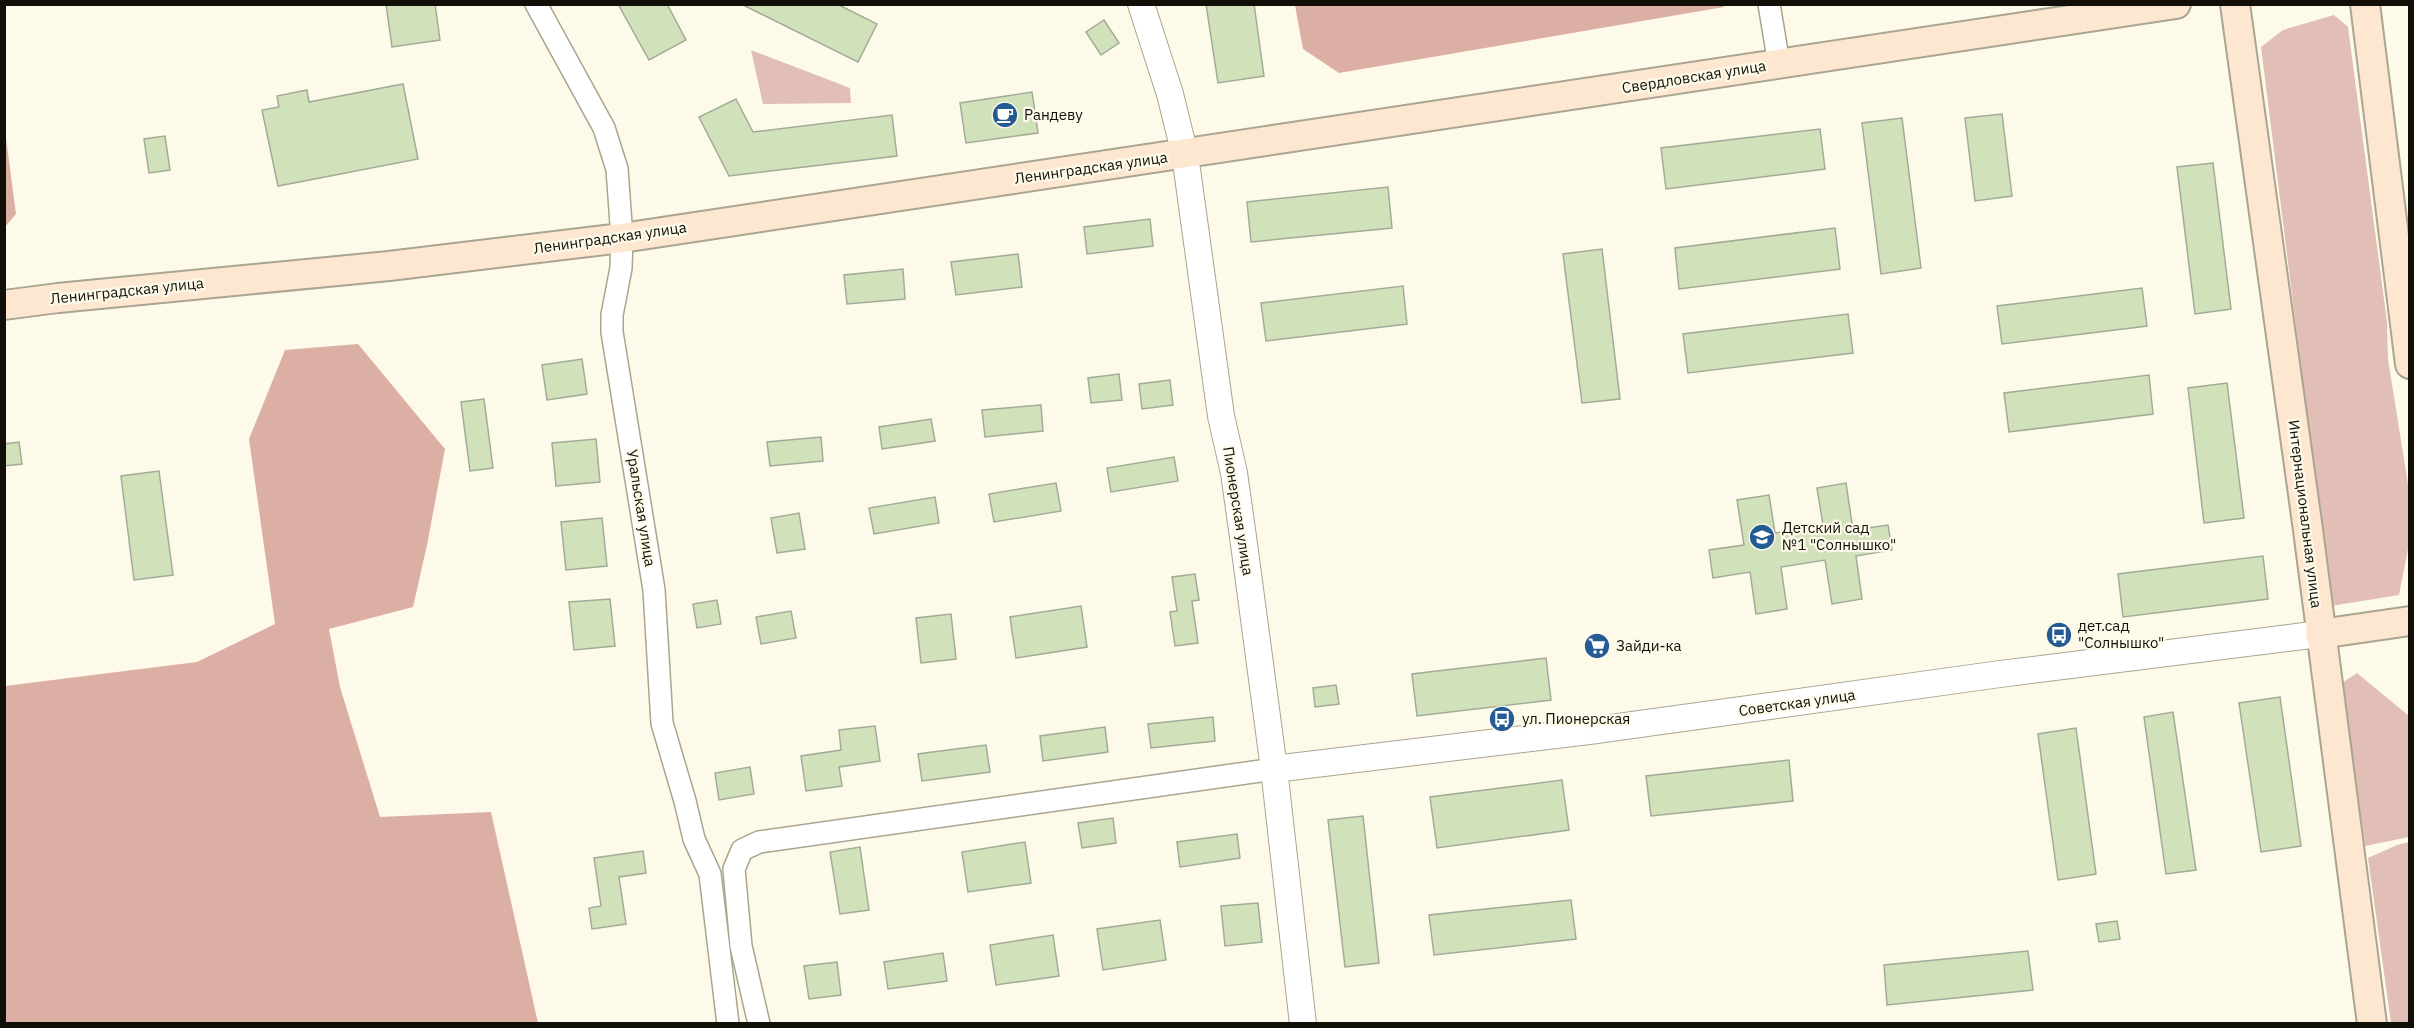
<svg xmlns="http://www.w3.org/2000/svg" width="2414" height="1028" viewBox="0 0 2414 1028" font-family="'IBM Plex Sans',sans-serif">
<style>
.green{fill:#e1beb6}
.forest{fill:#dcafa5}
.building{fill:#d1e2bb;stroke:#a2ab98;stroke-width:1.5}
.lines{fill:none;stroke-linecap:round;stroke-linejoin:round}
.minor-casing{stroke:#aaa591;stroke-width:24}
.tertiary-casing{stroke:#aaa591;stroke-width:28}
.secondary-casing{stroke:#aaa591;stroke-width:32}
.minor{stroke:#fff;stroke-width:21}
.tertiary{stroke:#fff;stroke-width:26}
.secondary{stroke:#fee7d1;stroke-width:28}
.labels{text-anchor:middle;stroke-width:4.5;stroke-linejoin:round;paint-order:stroke}
.street-label{font-size:15px;fill:#110f08;stroke:#fefae9}
.poi-label{font-size:15px;fill:#110f08;stroke:#fefae9;text-anchor:start}
</style>
<rect width="100%" height="100%" fill="#fefae9"/>
<!-- green -->
<g class="green">
<polygon points="2334,15 2348,27 2387,322 2388,359 2410,497 2409,544 2399,595 2331,606 2261,47 2283,30"/>
<polygon points="751,50 850,88 851,103 763,104"/>
<polygon points="2357,673 2409,716 2409,837 2365,846 2342,683"/>
<polygon points="2409,842 2409,1023 2391,1023 2368,858 2397,845"/>
</g>
<!-- forest -->
<g class="forest">
<polygon points="1724,5 1724,7 1339,73 1303,49 1295,5"/>
<polygon points="4,123 16,214 5,227 4,227"/>
<polygon points="358,344 445,449 427,545 413,607 329,629 340,687 380,817 491,812 538,1023 5,1023 5,686 197,662 275,624 249,439 285,350"/>
</g>
<!-- building -->
<g class="building">
<polygon points="386,4 435,4 440,40 392,47"/>
<polygon points="618,4 667,4 686,40 649,60"/>
<polygon points="741,4 837,4 877,24 858,62"/>
<polygon points="1206,4 1254,4 1264,76 1218,83"/>
<polygon points="1104,20 1119,43 1101,55 1086,32"/>
<polygon points="403,84 418,159 278,186 262,110 279,107 277,96 307,90 309,102"/>
<polygon points="1032,92 1038,133 966,143 960,103"/>
<polygon points="736,99 753,132 892,115 897,156 729,176 699,117"/>
<polygon points="2002,114 2012,196 1975,201 1965,118"/>
<polygon points="1902,118 1921,268 1881,274 1862,123"/>
<polygon points="1820,129 1825,169 1666,189 1661,148"/>
<polygon points="165,136 170,170 149,173 144,139"/>
<polygon points="2213,163 2231,309 2195,314 2177,167"/>
<polygon points="1388,187 1392,228 1251,242 1247,202"/>
<polygon points="1150,219 1153,246 1087,254 1084,227"/>
<polygon points="1835,228 1840,269 1679,289 1675,248"/>
<polygon points="1602,249 1620,399 1582,403 1563,254"/>
<polygon points="1018,254 1022,287 956,295 951,262"/>
<polygon points="903,269 905,299 847,304 844,275"/>
<polygon points="1403,286 1407,324 1266,341 1261,303"/>
<polygon points="2142,288 2147,326 2002,344 1997,306"/>
<polygon points="1848,314 1853,353 1688,373 1683,334"/>
<polygon points="582,359 587,394 547,400 542,365"/>
<polygon points="1119,374 1122,400 1091,403 1088,378"/>
<polygon points="2149,375 2153,414 2009,432 2004,393"/>
<polygon points="1170,380 1173,405 1142,409 1139,384"/>
<polygon points="2227,383 2244,518 2204,523 2188,388"/>
<polygon points="484,399 493,468 470,471 461,402"/>
<polygon points="1041,405 1043,431 985,437 982,410"/>
<polygon points="931,419 935,441 882,449 879,427"/>
<polygon points="821,437 823,461 770,466 767,442"/>
<polygon points="596,439 600,482 556,486 552,443"/>
<polygon points="19,442 22,464 4,466 4,444"/>
<polygon points="1174,457 1178,481 1111,492 1107,468"/>
<polygon points="159,471 173,575 134,580 121,476"/>
<polygon points="1056,483 1061,511 994,522 989,494"/>
<polygon points="1846,483 1853,530 1888,525 1892,550 1856,556 1862,599 1832,604 1825,560 1781,567 1787,609 1756,614 1750,572 1713,578 1709,550 1744,545 1737,500 1769,495 1775,533 1823,525 1817,488"/>
<polygon points="935,497 939,523 874,534 869,508"/>
<polygon points="799,513 805,549 777,553 771,518"/>
<polygon points="602,518 607,566 566,570 561,522"/>
<polygon points="2263,556 2268,599 2123,617 2118,574"/>
<polygon points="1195,574 1199,600 1192,601 1198,643 1175,646 1170,612 1177,611 1172,577"/>
<polygon points="610,599 615,646 574,650 569,602"/>
<polygon points="717,600 721,624 697,628 693,604"/>
<polygon points="1081,606 1087,647 1016,658 1010,617"/>
<polygon points="791,611 796,638 761,644 756,617"/>
<polygon points="951,614 956,659 921,663 916,618"/>
<polygon points="1546,658 1551,700 1417,716 1412,674"/>
<polygon points="1336,685 1339,704 1315,707 1313,688"/>
<polygon points="2280,697 2301,846 2261,852 2239,703"/>
<polygon points="2173,712 2196,870 2166,874 2144,717"/>
<polygon points="1213,717 1215,741 1151,748 1148,724"/>
<polygon points="875,726 880,761 839,767 842,786 806,791 801,756 841,750 839,730"/>
<polygon points="1105,727 1108,752 1043,761 1040,736"/>
<polygon points="2076,728 2096,874 2058,880 2038,734"/>
<polygon points="986,745 990,772 922,781 918,754"/>
<polygon points="1789,760 1793,801 1651,816 1646,776"/>
<polygon points="750,767 754,794 719,800 715,773"/>
<polygon points="1562,780 1569,830 1437,848 1430,797"/>
<polygon points="1363,816 1379,963 1345,967 1328,820"/>
<polygon points="1113,818 1116,843 1082,848 1078,823"/>
<polygon points="1237,834 1240,858 1180,867 1177,842"/>
<polygon points="1025,842 1031,883 968,892 962,852"/>
<polygon points="860,847 869,910 840,914 830,852"/>
<polygon points="643,851 646,873 619,877 626,924 592,929 589,908 601,906 594,858"/>
<polygon points="1571,900 1576,939 1434,955 1429,915"/>
<polygon points="1258,903 1262,942 1225,946 1221,906"/>
<polygon points="1160,920 1166,960 1103,970 1097,929"/>
<polygon points="2117,921 2120,939 2099,942 2096,924"/>
<polygon points="1053,935 1059,976 996,985 990,945"/>
<polygon points="2028,951 2033,990 1887,1005 1884,965"/>
<polygon points="943,953 947,981 888,989 884,962"/>
<polygon points="837,962 841,995 809,999 804,966"/>
</g>
<g class="lines">
<!-- minor casing -->
<g class="minor-casing">
<g id="minor">
<polyline points="536,4 604,128 617,169 622,238 621,268 612,315 612,332 654,590 662,723 685,801 694,839 710,874 728,1024"/>
<polyline points="1769,4 1779,64"/>
<polyline points="759,1024 741,946 734,869 742,850 759,842 1274,769"/>
</g>
</g>
<!-- tertiary casing -->
<g class="tertiary-casing">
<g id="tertiary">
<polyline points="1141,4 1170,94 1185,155 1221,416 1234,473 1244,544 1274,769 1303,1024"/>
<polyline points="1274,769 1589,731 2000,674 2320,634"/>
</g>
</g>
<!-- secondary casing -->
<g class="secondary-casing">
<g id="secondary">
<polyline points="2235,4 2308,530 2372,1024"/>
<polyline points="2365,4 2410,364"/>
<polyline points="4,305 58,298 389,266 622,238 2176,4"/>
<polyline points="2320,634 2410,621"/>
</g>
</g>
<!-- minor -->
<use href="#minor" class="minor"/>
<!-- tertiary -->
<use href="#tertiary" class="tertiary"/>
<!-- secondary -->
<use href="#secondary" class="secondary"/>
</g>
<!-- icons -->
<defs>
<g id="cafe-disc" transform="scale(1.35)"><circle r="9.5" fill="#255b94" stroke="#fefae9"/><path d="M-5.5-4.5H6V0H3Q3 3.5 0 3.5H-2.5Q-5.5 3.5-5.5 0ZM3-3.2v2h1.7v-2ZM-6 4.5H4V6H-6Z" fill="#fff"/></g>
<g id="school-disc" transform="scale(1.35)"><circle r="9.5" fill="#255b94" stroke="#fefae9"/><path d="M0-5L7-2L0 1L-7-2ZM-4 1L0 2.5L4 1V4Q0 6-4 4Z" fill="#fff"/></g>
<g id="bus-disc" transform="scale(1.35)"><circle r="9.5" fill="#255b94" stroke="#fefae9"/><path d="M-5-6H5V4H4V6H2V4H-2V6H-4V4H-5ZM-3.5-4V0h7V-4ZM-3.5 1.2v1.5H-2V1.2ZM2 1.2v1.5H3.5V1.2Z" fill="#fff"/></g>
<g id="supermarket-disc" transform="scale(1.35)"><circle r="9.5" fill="#255b94" stroke="#fefae9"/><path d="M-6-5.5h2.5l.6 2H6L4.5 2H-2.5L-4.4-4H-6ZM-1.5 3.2a1.3 1.3 0 1 0 .1 0ZM3 3.2a1.3 1.3 0 1 0 .1 0Z" fill="#fff"/></g>
</defs>
<g fill-rule="evenodd">
<use href="#cafe-disc" x="1005" y="115"/>
<use href="#school-disc" x="1762" y="537"/>
<use href="#bus-disc" x="2059" y="635"/>
<use href="#supermarket-disc" x="1597" y="646"/>
<use href="#bus-disc" x="1502" y="719"/>
</g>
<g class="labels">
<!-- street labels -->
<g class="street-label">
<text transform="translate(1694 77) rotate(-9)" y="5">Свердловская улица</text>
<text transform="translate(1091 168) rotate(-8)" y="5">Ленинградская улица</text>
<text transform="translate(610 238) rotate(-8)" y="5">Ленинградская улица</text>
<text transform="translate(127 291) rotate(-6)" y="5">Ленинградская улица</text>
<text transform="translate(641 508) rotate(81)" y="5">Уральская улица</text>
<text transform="translate(1238 511) rotate(81)" y="5">Пионерская улица</text>
<text transform="translate(2305 514) rotate(83)" y="5">Интернациональная улица</text>
<text transform="translate(1797 703) rotate(-8)" y="5">Советская улица</text>
</g>
<!-- poi labels -->
<g class="poi-label">
<text x="1024" y="120">Рандеву</text>
<text x="1782" y="533">Детский сад<tspan x="1782" dy="17">№1 "Солнышко"</tspan></text>
<text x="2078" y="631">дет.сад<tspan x="2078" dy="17">"Солнышко"</tspan></text>
<text x="1616" y="651">Зайди-ка</text>
<text x="1522" y="724">ул. Пионерская</text>
</g>
</g>
<!-- border -->
<rect width="2414" height="1028" fill="none" stroke="#110f08" stroke-width="12"/>
</svg>
